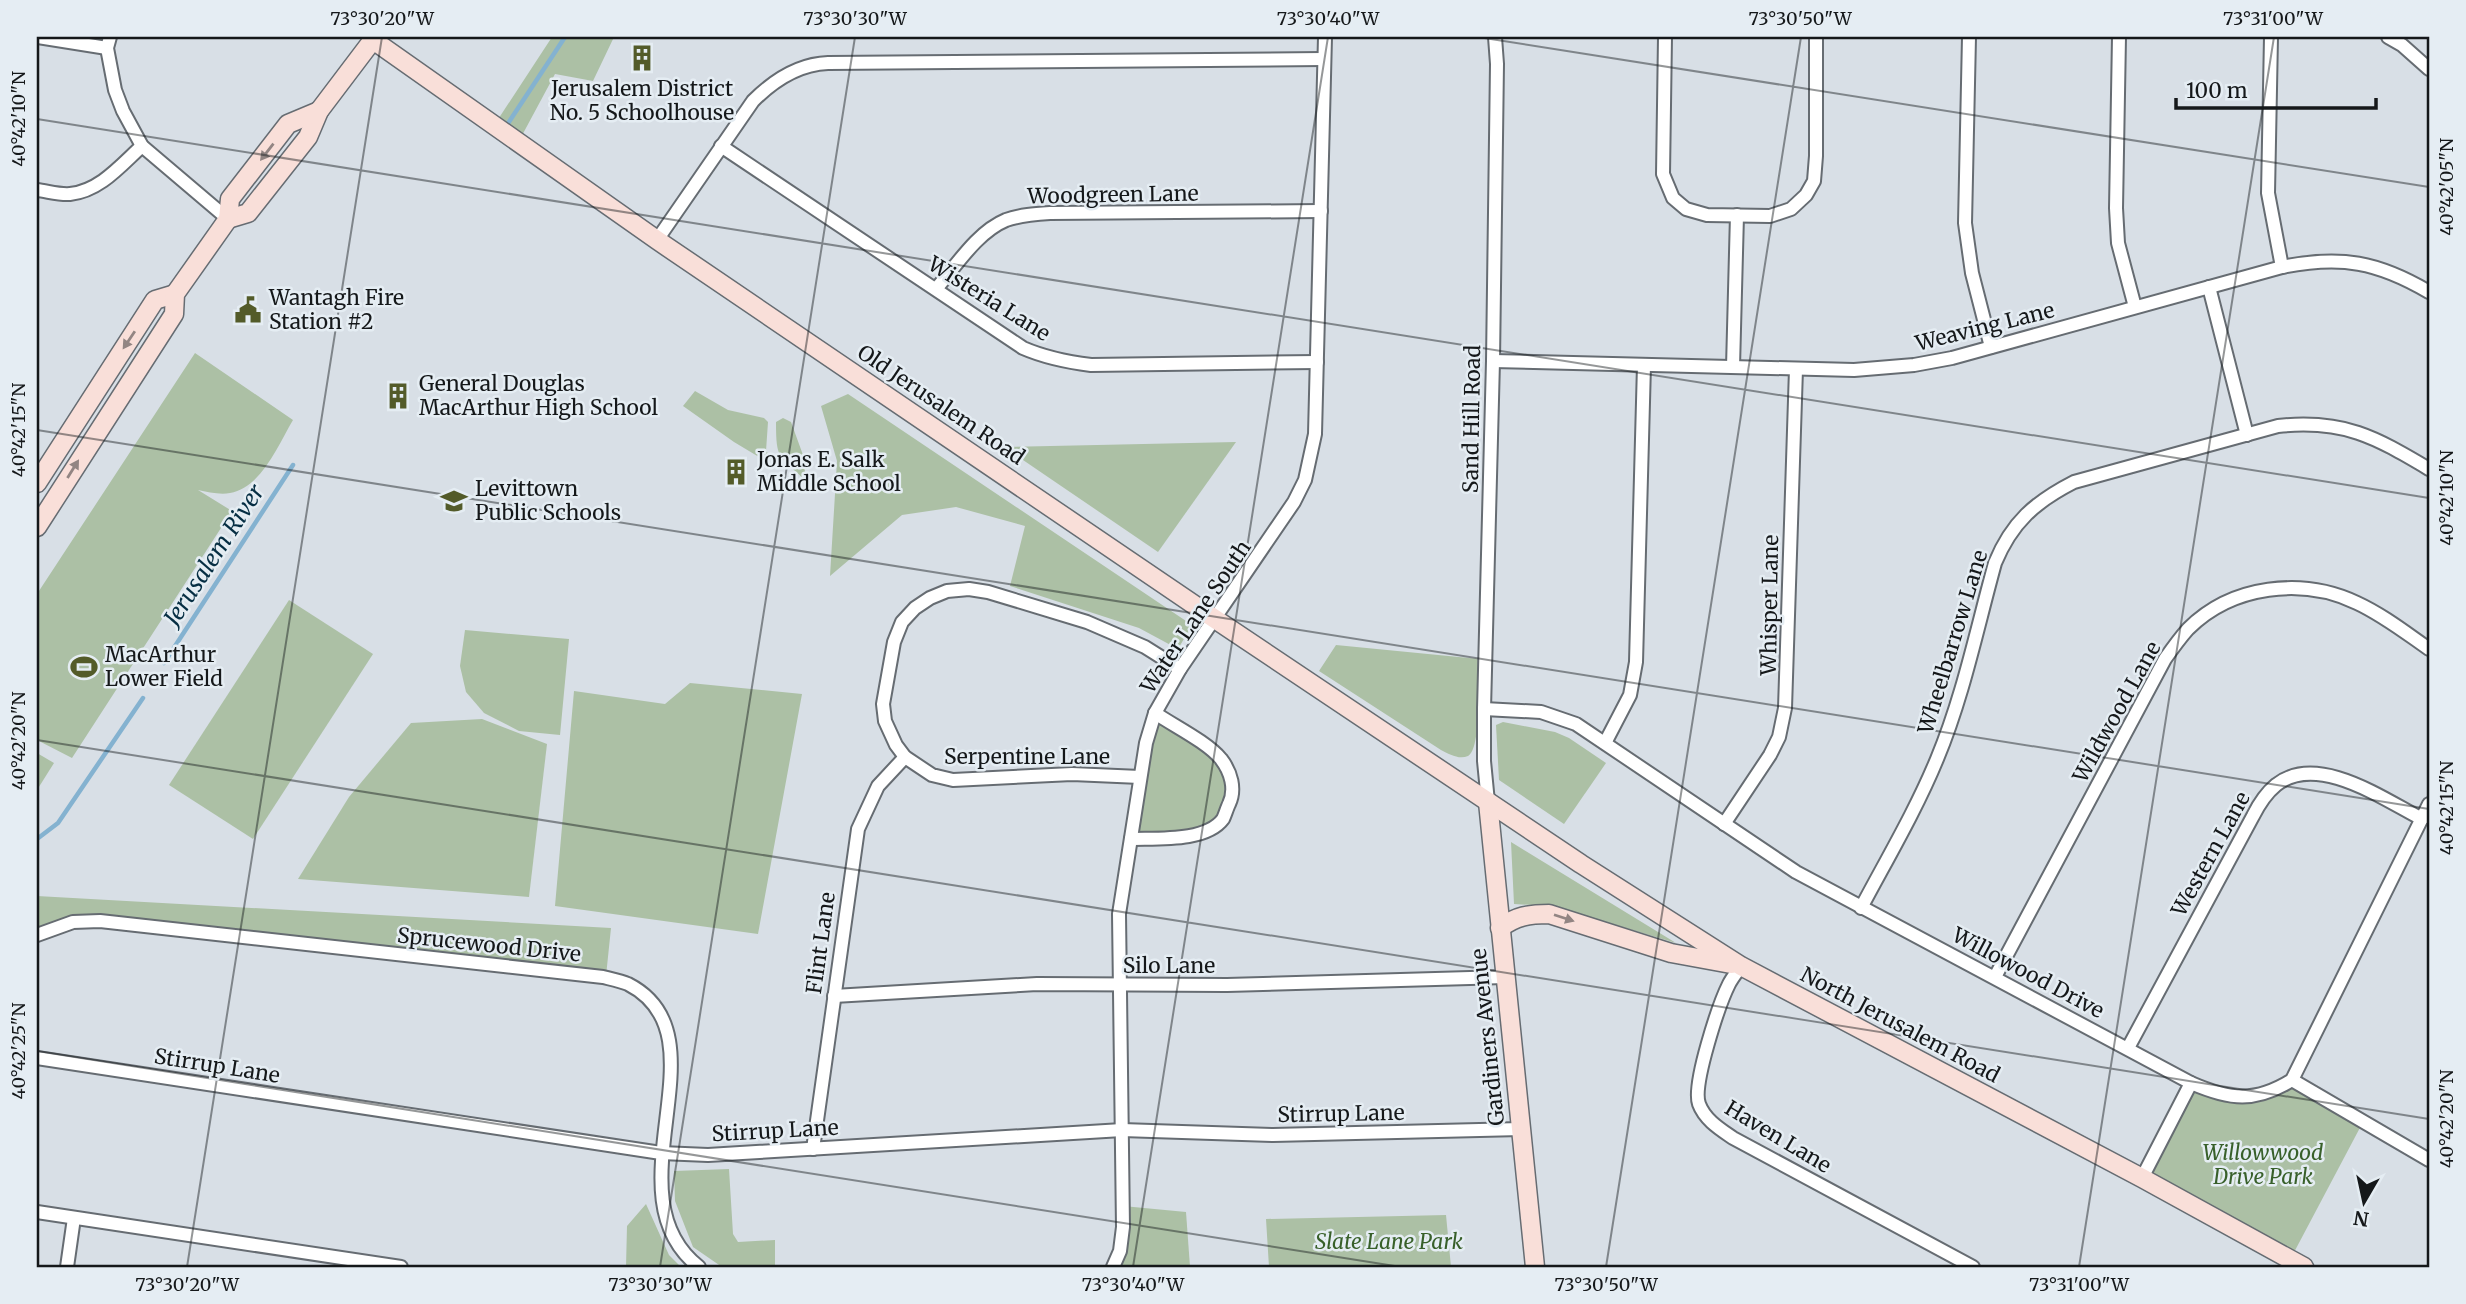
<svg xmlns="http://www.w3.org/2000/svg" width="2466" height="1304" viewBox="0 0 2466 1304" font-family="Merriweather,serif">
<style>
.green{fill:#acc0a5}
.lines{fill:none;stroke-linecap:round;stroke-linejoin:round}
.stream{stroke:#84b2d0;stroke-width:4.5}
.street-casing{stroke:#666c72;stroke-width:16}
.secondary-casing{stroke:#666c72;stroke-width:21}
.street{stroke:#fff;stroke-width:12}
.secondary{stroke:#f9dfd9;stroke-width:18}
.oneway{fill:#928583}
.ticks{fill:none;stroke:#15181a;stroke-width:2;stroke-opacity:0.45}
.labels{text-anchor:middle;stroke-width:5;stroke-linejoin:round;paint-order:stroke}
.poi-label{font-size:21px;fill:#15181a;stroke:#e5edf3;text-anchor:start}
.street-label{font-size:21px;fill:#15181a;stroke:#e5edf3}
.park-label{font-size:21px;font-style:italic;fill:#38602a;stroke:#e5edf3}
.water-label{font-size:23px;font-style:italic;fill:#062e43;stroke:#e5edf3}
.neatline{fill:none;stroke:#15181a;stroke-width:2.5}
.ticks-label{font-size:18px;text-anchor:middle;fill:#15181a}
</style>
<rect width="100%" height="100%" fill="#d8dfe6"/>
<!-- green -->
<g class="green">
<polygon points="552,37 614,37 593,81 555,74 519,141 495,124"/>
<path d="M195,353L293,420C278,445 262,487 230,493C220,495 208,492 198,490L232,511L72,758L37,740V594Z"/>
<polygon points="695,391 728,410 764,418 768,422 766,451 770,456 769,463 734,442 683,406"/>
<polygon points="848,394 1192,625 1178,649 1139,628 1010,586 1025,526 956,507 902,515 830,576 837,461 821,406"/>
<path d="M783,418L791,422L803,455L806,481C779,455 776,461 776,422Z"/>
<polygon points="1236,442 1158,552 1004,447"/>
<polygon points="289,600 373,654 253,839 169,785"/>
<polygon points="465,630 569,639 560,735 519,731 484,713 466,692 460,666"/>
<path d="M1336,645L1479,659C1478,675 1482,750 1468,756C1459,760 1449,754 1441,750L1319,671Z"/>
<polygon points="690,683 802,694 758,934 555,906 574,691 665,704"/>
<polygon points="1155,716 1212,752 1231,788 1217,820 1203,831 1132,837"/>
<polygon points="482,719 547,744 529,897 298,879 349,797 411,723"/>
<polygon points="1503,722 1555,732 1569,738 1606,763 1564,824 1499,780 1496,725"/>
<polygon points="37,753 54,763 37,790"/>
<polygon points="1511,842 1676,943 1552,906 1514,904"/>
<polygon points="37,896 611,928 606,976 99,919 37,934"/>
<polygon points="2292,1081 2363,1122 2291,1258 2144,1178 2191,1084 2226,1097"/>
<polygon points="729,1169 733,1234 738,1242 775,1240 775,1267 722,1267 693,1247 675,1201 674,1171"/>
<polygon points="646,1204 669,1255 681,1267 626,1267 627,1226"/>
<polygon points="1123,1206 1186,1212 1190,1267 1115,1267"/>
<polygon points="1446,1215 1451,1267 1269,1267 1266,1219"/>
</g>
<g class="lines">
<!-- stream -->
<g class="stream">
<polyline points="505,128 565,37"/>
<polyline points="164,663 293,465"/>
<polyline points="37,839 58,823 143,698"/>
</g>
<!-- street casing -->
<g class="street-casing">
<g id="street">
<polyline points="38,37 107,48"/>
<polyline points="110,37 107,48 115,90 123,111 142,146 228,219"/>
<polyline points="1665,37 1663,174 1673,198 1686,209 1707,215 1770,216 1791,209 1806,195 1814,181 1816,156 1816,37"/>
<polyline points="1969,37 1965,223 1972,273 1991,347"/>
<polyline points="2119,37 2116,208 2118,243 2135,307"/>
<polyline points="2271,37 2268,193 2282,267"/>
<polyline points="2388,37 2402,45 2429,69"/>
<path d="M721,146L1023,348C1046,358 1067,362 1091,365L1317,362"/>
<path d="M37,190C47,191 59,195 70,194C100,191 121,165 142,146"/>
<path d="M657,240L753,101C774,80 798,64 828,63L1324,59"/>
<polyline points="2209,287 2247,435"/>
<path d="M936,289C956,266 977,232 1006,220C1020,215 1035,214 1050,213L1321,211"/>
<path d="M1493,361L1854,370L1914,365L1952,358L2282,267C2341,255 2378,262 2429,292"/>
<polyline points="1733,367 1737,215"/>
<path d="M1484,709L1541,712L1576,724L1796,872L2191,1083C2230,1100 2255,1103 2292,1080L2429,804"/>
<polyline points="1605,743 1630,695 1636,662 1644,365"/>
<polyline points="1140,777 1072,774 953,780 932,775 905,757 896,745 885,721 883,704 894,642 902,622 915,608 930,598 947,591 969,589 988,592 1087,622 1145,647 1180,669"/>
<polyline points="1488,802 1484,761 1484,709 1493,361 1497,64 1495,37"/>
<polyline points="1724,824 1770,755 1779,737 1785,708 1796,369"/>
<path d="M1131,839C1157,838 1206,842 1223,819C1225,815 1227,808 1229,804C1236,789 1231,772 1221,759C1207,742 1174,726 1155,713"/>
<path d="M1861,908C1887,859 1916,810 1937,759C1963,697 1977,628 1995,563C2012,522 2035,502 2074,482L2278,426C2344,419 2375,437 2429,469"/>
<path d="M37,935L73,922L100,921L603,977C611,979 621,981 628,984C730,1036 605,1194 699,1267"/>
<path d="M1741,966C1737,972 1732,978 1729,984C1719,1004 1692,1085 1699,1104C1705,1120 1720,1129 1733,1138L1973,1267"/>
<path d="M1995,977L2165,659C2172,649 2180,638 2188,629C2232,585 2302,577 2357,603C2383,615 2406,633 2429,649"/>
<polyline points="834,996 1037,984 1227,985 1505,977"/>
<path d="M2128,1048L2253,816C2259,804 2265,794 2276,785C2317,752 2383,799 2422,819"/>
<polyline points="37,1058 661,1153 708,1155 1122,1130 1273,1135 1521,1129"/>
<polyline points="2292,1080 2429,1160"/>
<polyline points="813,1149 858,829 878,786 905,757"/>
<polyline points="2142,1178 2191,1083"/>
<polyline points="37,1212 401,1267"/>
<polyline points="67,1267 74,1218"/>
<polyline points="1113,1267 1120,1251 1123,1227 1119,914 1146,743 1155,713 1180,669 1294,502 1305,480 1315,434 1325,37"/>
</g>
</g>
<!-- secondary casing -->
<g class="secondary-casing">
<g id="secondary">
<polyline points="373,40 657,240 1215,619 1581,864 1741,966 2142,1178 2304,1267"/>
<polyline points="228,219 248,213 308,137 319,111 375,37"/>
<polyline points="37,483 155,300 175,294"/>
<polyline points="37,527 174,314 175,294 228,219 230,199 288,124 319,111"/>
<polyline points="1488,802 1535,1267"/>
<path d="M1500,928C1516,916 1529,914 1549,914L1671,953L1731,964"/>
</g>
</g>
<!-- street -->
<use href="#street" class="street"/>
<!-- secondary -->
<use href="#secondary" class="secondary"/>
</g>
<!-- one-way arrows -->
<defs><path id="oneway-solid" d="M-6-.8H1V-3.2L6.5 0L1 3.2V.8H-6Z" transform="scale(1.75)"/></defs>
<g class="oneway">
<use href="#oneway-solid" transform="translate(267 152) rotate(128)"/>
<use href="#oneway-solid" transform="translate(129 340) rotate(124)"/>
<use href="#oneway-solid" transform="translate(73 469) rotate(-58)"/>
<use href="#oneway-solid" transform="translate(1564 918) rotate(18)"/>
</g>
<!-- ticks -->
<path class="ticks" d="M1478,37L2429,187M37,119L2429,498M37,430L2429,809M37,740L2429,1119M37,1051L1401,1267M187,1267L382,37M660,1267L855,37M1133,1267L1328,37M1606,1267L1801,37M2079,1267L2274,37"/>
<!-- icons -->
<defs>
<g id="building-bare" transform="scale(2.1)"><path d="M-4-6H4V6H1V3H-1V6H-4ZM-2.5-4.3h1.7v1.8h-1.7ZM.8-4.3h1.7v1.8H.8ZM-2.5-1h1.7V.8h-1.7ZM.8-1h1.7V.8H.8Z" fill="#535b29" stroke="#e5edf3" stroke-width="2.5" paint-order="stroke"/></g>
<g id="civic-bare" transform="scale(2.1)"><path d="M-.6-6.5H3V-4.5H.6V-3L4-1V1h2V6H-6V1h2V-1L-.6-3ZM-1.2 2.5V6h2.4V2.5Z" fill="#535b29" stroke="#e5edf3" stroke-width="2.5" paint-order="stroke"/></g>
<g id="school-bare" transform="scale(2.1)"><path d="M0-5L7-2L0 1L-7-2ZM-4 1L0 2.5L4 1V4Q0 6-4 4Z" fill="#535b29" stroke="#e5edf3" stroke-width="2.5" paint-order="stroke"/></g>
<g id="stadium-bare" transform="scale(2.1)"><path d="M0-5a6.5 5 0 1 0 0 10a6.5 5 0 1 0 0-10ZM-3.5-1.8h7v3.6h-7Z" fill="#535b29" stroke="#e5edf3" stroke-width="2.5" paint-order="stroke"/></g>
</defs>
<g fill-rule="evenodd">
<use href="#building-bare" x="642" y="58"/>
<use href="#civic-bare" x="248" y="310"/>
<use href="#building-bare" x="398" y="396"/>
<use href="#building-bare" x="736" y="472"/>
<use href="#school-bare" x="454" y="501"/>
<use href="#stadium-bare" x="84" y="667"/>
</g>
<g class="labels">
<!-- poi labels -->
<g class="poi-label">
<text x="642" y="96" text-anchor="middle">Jerusalem District<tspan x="642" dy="24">No. 5 Schoolhouse</tspan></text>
<text x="269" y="305">Wantagh Fire<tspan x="269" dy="24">Station #2</tspan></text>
<text x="419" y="391">General Douglas<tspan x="419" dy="24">MacArthur High School</tspan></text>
<text x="757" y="467">Jonas E. Salk<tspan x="757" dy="24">Middle School</tspan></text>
<text x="475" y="496">Levittown<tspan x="475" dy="24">Public Schools</tspan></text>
<text x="105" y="662">MacArthur<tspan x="105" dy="24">Lower Field</tspan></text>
</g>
<!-- street labels -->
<g class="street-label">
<text transform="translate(1113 195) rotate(-1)" y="7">Woodgreen Lane</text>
<text transform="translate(989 299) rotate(32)" y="7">Wisteria Lane</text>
<text transform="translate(1985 327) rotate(-14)" y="7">Weaving Lane</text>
<text transform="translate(941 405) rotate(34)" y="7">Old Jerusalem Road</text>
<text transform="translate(1472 419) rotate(-89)" y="7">Sand Hill Road</text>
<text transform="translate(1770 605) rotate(-89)" y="7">Whisper Lane</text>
<text transform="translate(1196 617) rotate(-56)" y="7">Water Lane South</text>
<text transform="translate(1953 642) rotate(-73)" y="7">Wheelbarrow Lane</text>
<text transform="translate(2117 712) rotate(-61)" y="7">Wildwood Lane</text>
<text x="1027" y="764">Serpentine Lane</text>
<text transform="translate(2211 854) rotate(-61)" y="7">Western Lane</text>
<text transform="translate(821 943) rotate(-82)" y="7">Flint Lane</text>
<text transform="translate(489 945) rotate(6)" y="7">Sprucewood Drive</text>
<text x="1169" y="973">Silo Lane</text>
<text transform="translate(2028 973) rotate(28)" y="7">Willowood Drive</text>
<text transform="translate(1900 1025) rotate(28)" y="7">North Jerusalem Road</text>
<text transform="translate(1488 1037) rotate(-96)" y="7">Gardiners Avenue</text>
<text transform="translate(217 1066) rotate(9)" y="7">Stirrup Lane</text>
<text transform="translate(1341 1114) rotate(-1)" y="7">Stirrup Lane</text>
<text transform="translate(775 1131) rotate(-3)" y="7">Stirrup Lane</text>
<text transform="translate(1778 1137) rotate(31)" y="7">Haven Lane</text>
</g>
<!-- park labels -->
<g class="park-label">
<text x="2263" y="1160">Willowwood<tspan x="2263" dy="24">Drive Park</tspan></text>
<text x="1389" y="1249">Slate Lane Park</text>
</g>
<!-- water labels -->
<g class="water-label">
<text transform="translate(214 555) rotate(-57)" y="8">Jerusalem River</text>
</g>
</g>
<!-- border -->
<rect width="2466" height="1304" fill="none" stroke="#e5edf3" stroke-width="77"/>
<!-- north arrow -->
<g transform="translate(2364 1202) rotate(189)" stroke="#e5edf3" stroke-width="5" paint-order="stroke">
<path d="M0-5L12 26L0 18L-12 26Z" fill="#15181a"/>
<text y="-10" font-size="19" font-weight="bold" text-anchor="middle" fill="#15181a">N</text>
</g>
<!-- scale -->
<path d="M2176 98v10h200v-10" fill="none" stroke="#15181a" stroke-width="3.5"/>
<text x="2186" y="98" font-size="21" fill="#15181a" stroke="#e5edf3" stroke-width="5" paint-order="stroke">100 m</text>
<rect x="38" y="38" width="2390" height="1228" class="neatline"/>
<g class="ticks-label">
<text x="382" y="25">73°30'20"W</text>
<text x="855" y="25">73°30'30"W</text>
<text x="1328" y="25">73°30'40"W</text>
<text x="1800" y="25">73°30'50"W</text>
<text x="2273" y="25">73°31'00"W</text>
<text transform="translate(19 119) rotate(-90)" y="6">40°42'10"N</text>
<text transform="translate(2447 187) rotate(-90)" y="6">40°42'05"N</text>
<text transform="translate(19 430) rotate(-90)" y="6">40°42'15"N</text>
<text transform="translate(2447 498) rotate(-90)" y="6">40°42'10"N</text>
<text transform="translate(19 741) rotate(-90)" y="6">40°42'20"N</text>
<text transform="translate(2447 808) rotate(-90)" y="6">40°42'15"N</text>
<text transform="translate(19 1051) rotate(-90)" y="6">40°42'25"N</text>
<text transform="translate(2447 1119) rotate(-90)" y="6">40°42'20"N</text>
<text x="187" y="1291">73°30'20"W</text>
<text x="660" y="1291">73°30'30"W</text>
<text x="1133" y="1291">73°30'40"W</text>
<text x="1606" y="1291">73°30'50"W</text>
<text x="2079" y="1291">73°31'00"W</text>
</g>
</svg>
